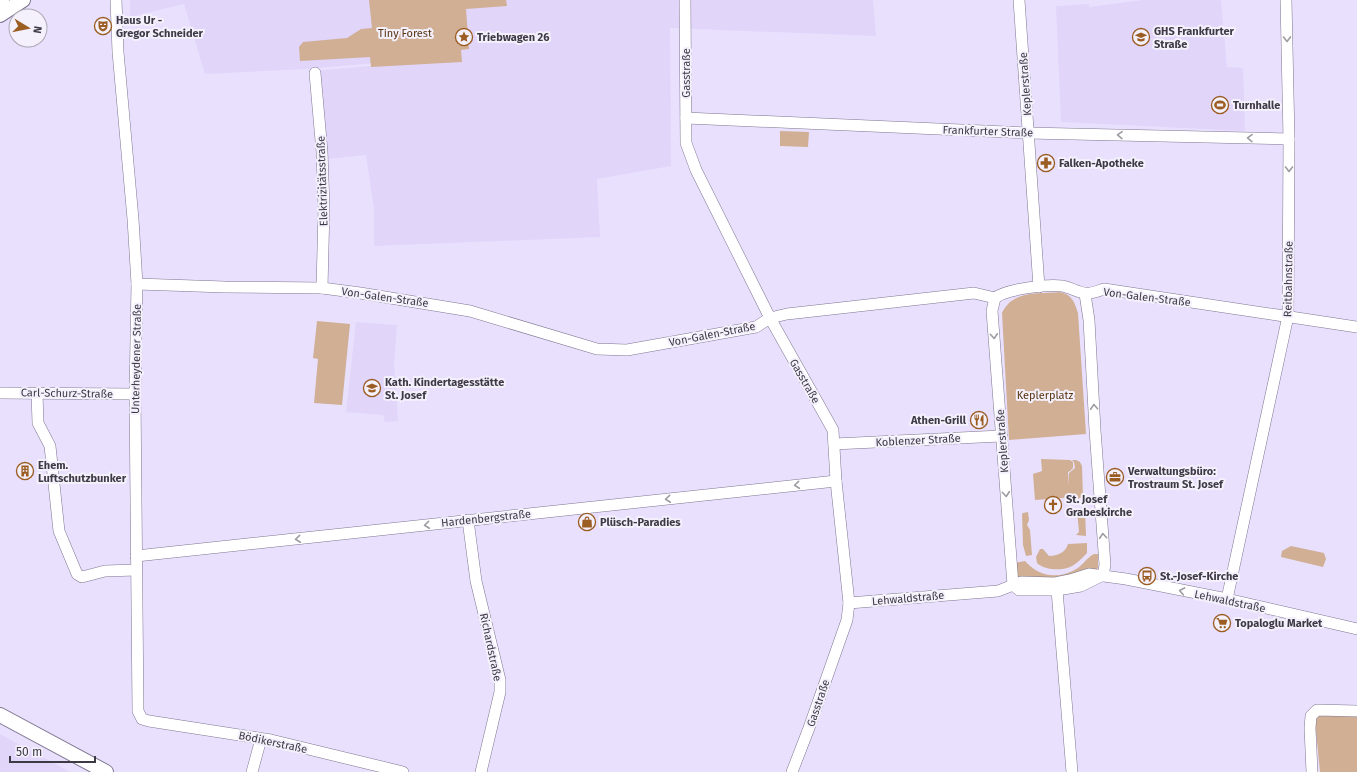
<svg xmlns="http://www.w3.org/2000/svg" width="1357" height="772" viewBox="0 0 1357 772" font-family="'Fira Sans',sans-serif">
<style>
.built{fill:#e1d5fa}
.green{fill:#d0af94}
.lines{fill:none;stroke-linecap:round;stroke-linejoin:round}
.minor-casing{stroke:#7f7690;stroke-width:12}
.major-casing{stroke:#7f7690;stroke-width:16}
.minor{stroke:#fff;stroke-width:11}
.major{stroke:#fff;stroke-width:14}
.oneway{stroke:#9e9ca2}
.labels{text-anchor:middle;stroke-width:4;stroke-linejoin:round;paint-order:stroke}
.poi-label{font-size:11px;font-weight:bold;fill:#3d3a45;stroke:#f4f1fd;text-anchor:start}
.park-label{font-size:11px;fill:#583411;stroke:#f4f1fd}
.street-label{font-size:11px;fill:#3d3a45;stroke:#f4f1fd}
</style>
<rect width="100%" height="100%" fill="#e9e0fe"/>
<!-- built -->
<g class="built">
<polygon points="130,0 455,0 459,56 305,69 205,74 184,4 130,17"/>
<polygon points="458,0 873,0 876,36 670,28 671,166 597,179 600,237 374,246 374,209 366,155 319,160 313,71 461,58"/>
<polygon points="1143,0 1221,0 1227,67 1243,68 1245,131 1061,122 1056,6 1089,4 1089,7"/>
<polygon points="356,322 397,325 394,365 398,421 385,422 383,415 346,412"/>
<polygon points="0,734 70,772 0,772"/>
</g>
<!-- green -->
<g class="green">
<polygon points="369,0 506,0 507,6 466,9 469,49 461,50 462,62 371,67 370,57 300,61 299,47 303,42 347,38 361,29 372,28"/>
<polygon points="780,131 809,132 808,147 780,146"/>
<path d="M1060,292C1072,295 1074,301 1078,313L1086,434L1009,440L1002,313C1013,290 1038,294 1060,292Z"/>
<polygon points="317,321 350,324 342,405 314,403 318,359 313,358"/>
<polygon points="1041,459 1070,460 1073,462 1073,468 1070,471 1068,472 1069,485 1069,473 1075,468 1074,462 1072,460 1076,460 1080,462 1082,466 1083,497 1077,499 1076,497 1035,500 1033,474 1042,471"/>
<polygon points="1081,508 1084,508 1085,510 1086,536 1076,535 1079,532 1077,510"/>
<polygon points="1028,512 1029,520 1027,525 1030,530 1032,555 1026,556 1023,545 1022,514 1023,513"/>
<path d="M1087,543V553C1082,558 1077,564 1070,567C1061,571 1044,570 1037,563L1036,557L1040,549H1043L1049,556C1058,556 1066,552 1068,544Z"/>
<polygon points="1291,546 1324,553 1326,559 1323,567 1281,557 1282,551"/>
<path d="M1094,554H1098V567L1097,570L1067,579H1019L1015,572L1014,563L1025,561C1039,577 1059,580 1078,568C1084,563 1088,557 1094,554Z"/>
<polygon points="1320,713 1357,714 1357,772 1320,772 1315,721"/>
</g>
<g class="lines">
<!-- minor casing -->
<g class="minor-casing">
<g id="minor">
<polyline points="116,0 118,52 133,219 137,284 135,394 138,711 142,719 149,721 271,740 403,772"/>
<polyline points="685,0 686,143 696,170 770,318 833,430 836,481 849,603 847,620 809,728 792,772"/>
<polyline points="1019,0 1039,287"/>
<polyline points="315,73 322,152 324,208 322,288"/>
<polyline points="686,118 1028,133 1289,139"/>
<path d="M137,284L225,287L322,288L360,293L470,311L597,349L627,350L756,327L770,318L787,314L974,293L995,298C1006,289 1048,284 1062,286C1070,287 1078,293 1086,293C1091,294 1098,291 1104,289L1357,327"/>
<polyline points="995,298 992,311 1013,585"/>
<polyline points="0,393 135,394"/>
<polyline points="37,393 38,423 50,446 59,531 77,574 82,577 105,571 136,570"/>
<polyline points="834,444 1001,436"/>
<polyline points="468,520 476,581 500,680 500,692 481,772"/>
<polyline points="136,556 836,481"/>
<polyline points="1055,584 1057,590 1072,772"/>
<polyline points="1013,585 1019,590 1057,590 1081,586 1103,575 1105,565 1095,430 1089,320 1085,294"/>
<polyline points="1227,599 1288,316 1289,139 1286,0"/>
<polyline points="849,603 998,591 1021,582 1055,583 1070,580 1089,574 1126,579 1227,599 1357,629"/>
<polyline points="252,772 261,739"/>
<polyline points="1312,772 1310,728 1311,716 1317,710 1357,711"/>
</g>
</g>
<!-- major casing -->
<g class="major-casing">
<g id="major">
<polyline points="0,1 2,0"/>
<polyline points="0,15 23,0"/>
<polyline points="0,715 106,772"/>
</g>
</g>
<!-- minor -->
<use href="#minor" class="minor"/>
<!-- major -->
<use href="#major" class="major"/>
</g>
<!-- one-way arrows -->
<defs><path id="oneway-chevron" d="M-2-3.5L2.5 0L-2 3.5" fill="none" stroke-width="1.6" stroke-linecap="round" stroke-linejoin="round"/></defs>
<g class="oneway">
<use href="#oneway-chevron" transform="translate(1287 39) rotate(89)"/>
<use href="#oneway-chevron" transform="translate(1120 135) rotate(-179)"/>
<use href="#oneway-chevron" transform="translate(1250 138) rotate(-179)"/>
<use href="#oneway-chevron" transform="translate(1289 169) rotate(90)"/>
<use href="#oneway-chevron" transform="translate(994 336) rotate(86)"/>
<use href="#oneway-chevron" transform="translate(1094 407) rotate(-93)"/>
<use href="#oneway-chevron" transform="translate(797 485) rotate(174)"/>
<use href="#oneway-chevron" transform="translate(1006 494) rotate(85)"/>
<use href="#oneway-chevron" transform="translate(668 499) rotate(174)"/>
<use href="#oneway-chevron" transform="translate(427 525) rotate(174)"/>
<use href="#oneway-chevron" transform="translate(1103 536) rotate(-94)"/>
<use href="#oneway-chevron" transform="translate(298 539) rotate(174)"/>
<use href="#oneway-chevron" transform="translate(1182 591) rotate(-169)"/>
</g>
<!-- icons -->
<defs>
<g id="theatre-ring" transform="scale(0.9)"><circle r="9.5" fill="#f4f1fd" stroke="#9b5d22" stroke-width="1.5"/><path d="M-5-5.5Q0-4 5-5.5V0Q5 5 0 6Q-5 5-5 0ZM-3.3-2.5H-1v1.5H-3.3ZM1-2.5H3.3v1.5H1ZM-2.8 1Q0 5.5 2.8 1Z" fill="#9b5d22"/></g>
<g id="sight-ring" transform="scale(0.9)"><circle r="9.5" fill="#f4f1fd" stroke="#9b5d22" stroke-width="1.5"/><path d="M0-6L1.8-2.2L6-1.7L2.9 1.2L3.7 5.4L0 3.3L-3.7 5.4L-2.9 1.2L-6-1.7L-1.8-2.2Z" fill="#9b5d22"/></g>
<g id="school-ring" transform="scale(0.9)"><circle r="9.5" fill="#f4f1fd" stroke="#9b5d22" stroke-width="1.5"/><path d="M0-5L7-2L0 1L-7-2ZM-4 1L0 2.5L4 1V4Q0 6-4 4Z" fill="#9b5d22"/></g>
<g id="stadium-ring" transform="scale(0.9)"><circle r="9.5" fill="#f4f1fd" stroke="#9b5d22" stroke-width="1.5"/><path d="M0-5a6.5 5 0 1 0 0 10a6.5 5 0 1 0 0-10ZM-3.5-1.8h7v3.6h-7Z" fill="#9b5d22"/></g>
<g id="pharmacy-ring" transform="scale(0.9)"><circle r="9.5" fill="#f4f1fd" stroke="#9b5d22" stroke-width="1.5"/><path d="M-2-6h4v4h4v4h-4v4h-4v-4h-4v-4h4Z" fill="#9b5d22"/></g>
<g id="restaurant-ring" transform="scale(0.9)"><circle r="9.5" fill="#f4f1fd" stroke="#9b5d22" stroke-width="1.5"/><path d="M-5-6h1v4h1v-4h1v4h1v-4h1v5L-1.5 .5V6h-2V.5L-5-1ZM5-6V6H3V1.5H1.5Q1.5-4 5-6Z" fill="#9b5d22"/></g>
<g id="building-ring" transform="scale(0.9)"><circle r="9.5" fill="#f4f1fd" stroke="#9b5d22" stroke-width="1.5"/><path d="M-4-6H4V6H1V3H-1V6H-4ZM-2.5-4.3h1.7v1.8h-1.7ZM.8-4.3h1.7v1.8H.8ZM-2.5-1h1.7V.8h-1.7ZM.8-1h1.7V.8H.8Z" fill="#9b5d22"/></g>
<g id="office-ring" transform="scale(0.9)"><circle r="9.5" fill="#f4f1fd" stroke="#9b5d22" stroke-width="1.5"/><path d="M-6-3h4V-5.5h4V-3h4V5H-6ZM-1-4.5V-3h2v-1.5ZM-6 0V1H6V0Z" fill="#9b5d22"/></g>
<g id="church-ring" transform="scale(0.9)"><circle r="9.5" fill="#f4f1fd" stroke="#9b5d22" stroke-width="1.5"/><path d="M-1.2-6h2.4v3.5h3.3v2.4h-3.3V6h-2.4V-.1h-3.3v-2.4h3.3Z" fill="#9b5d22"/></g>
<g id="shop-ring" transform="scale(0.9)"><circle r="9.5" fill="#f4f1fd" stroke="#9b5d22" stroke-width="1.5"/><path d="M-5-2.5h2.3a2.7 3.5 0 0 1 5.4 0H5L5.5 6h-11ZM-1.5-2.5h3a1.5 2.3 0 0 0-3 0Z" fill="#9b5d22"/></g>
<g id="bus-ring" transform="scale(0.9)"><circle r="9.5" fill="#f4f1fd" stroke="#9b5d22" stroke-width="1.5"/><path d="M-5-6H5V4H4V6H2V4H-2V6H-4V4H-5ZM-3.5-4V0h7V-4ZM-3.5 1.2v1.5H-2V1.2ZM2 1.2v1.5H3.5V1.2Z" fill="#9b5d22"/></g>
<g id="supermarket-ring" transform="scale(0.9)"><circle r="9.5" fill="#f4f1fd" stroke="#9b5d22" stroke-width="1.5"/><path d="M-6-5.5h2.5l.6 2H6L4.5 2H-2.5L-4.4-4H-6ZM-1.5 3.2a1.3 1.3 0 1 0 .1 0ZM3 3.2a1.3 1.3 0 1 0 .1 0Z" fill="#9b5d22"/></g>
</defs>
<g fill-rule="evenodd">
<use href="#theatre-ring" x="103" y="26"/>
<use href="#sight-ring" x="464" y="37"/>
<use href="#school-ring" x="1141" y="37"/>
<use href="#stadium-ring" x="1220" y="105"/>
<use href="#pharmacy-ring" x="1046" y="163"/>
<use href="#school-ring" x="372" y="388"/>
<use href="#restaurant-ring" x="979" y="420"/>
<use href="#building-ring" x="25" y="471"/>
<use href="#office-ring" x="1115" y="477"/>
<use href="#church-ring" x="1053" y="505"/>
<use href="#shop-ring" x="587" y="522"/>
<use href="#bus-ring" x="1147" y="576"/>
<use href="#supermarket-ring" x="1222" y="623"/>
</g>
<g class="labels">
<!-- poi labels -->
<g class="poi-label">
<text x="116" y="24">Haus Ur -<tspan x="116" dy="13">Gregor Schneider</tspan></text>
<text x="1154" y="35">GHS Frankfurter<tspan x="1154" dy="13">Straße</tspan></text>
<text x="477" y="41">Triebwagen 26</text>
<text x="1233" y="109">Turnhalle</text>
<text x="1059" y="167">Falken-Apotheke</text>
<text x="385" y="386">Kath. Kindertagesstätte<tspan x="385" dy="13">St. Josef</tspan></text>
<text x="966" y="424" text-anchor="end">Athen-Grill</text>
<text x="38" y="469">Ehem.<tspan x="38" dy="13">Luftschutzbunker</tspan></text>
<text x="1128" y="475">Verwaltungsbüro:<tspan x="1128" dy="13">Trostraum St. Josef</tspan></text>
<text x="1066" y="503">St. Josef<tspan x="1066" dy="13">Grabeskirche</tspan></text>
<text x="600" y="526">Plüsch-Paradies</text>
<text x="1160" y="580">St.-Josef-Kirche</text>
<text x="1235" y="627">Topaloglu Market</text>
</g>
<!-- park labels -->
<g class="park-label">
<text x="405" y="37">Tiny Forest</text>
<text x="1045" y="399">Keplerplatz</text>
</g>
<!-- street labels -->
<g class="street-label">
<text transform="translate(686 73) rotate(-90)" y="4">Gasstraße</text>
<text transform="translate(1025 84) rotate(-94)" y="4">Keplerstraße</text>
<text transform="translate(988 131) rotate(2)" y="4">Frankfurter Straße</text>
<text transform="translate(322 181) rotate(-92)" y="4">Elektrizitätsstraße</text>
<text transform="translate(1288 279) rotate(-89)" y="4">Reitbahnstraße</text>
<text transform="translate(385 297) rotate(8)" y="4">Von-Galen-Straße</text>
<text transform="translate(1147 297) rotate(7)" y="4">Von-Galen-Straße</text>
<text transform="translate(712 334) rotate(-11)" y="4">Von-Galen-Straße</text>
<text transform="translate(136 359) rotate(-89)" y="4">Unterheydener Straße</text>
<text transform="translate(805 381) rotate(60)" y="4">Gasstraße</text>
<text transform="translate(67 393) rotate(1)" y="4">Carl-Schurz-Straße</text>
<text transform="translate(918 440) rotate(-3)" y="4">Koblenzer Straße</text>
<text transform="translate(1002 441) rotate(-94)" y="4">Keplerstraße</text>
<text transform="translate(486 518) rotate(-6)" y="4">Hardenbergstraße</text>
<text transform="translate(908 598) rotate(-5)" y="4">Lehwaldstraße</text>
<text transform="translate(1230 601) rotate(12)" y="4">Lehwaldstraße</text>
<text transform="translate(491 647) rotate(78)" y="4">Richardstraße</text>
<text transform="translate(818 703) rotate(-71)" y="4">Gasstraße</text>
<text transform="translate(273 742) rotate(12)" y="4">Bödikerstraße</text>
</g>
</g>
<!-- north arrow -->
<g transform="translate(28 28) rotate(100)"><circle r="19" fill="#f4f1fd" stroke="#aba8b3"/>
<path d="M0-3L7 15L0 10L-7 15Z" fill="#9b5d22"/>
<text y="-6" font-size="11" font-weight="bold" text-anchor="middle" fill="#3d3a45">N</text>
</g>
<!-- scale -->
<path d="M10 756v6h85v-6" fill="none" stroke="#3d3a45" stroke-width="2"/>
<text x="16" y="756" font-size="12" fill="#3d3a45" stroke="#f4f1fd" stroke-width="3" paint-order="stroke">50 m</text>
</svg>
